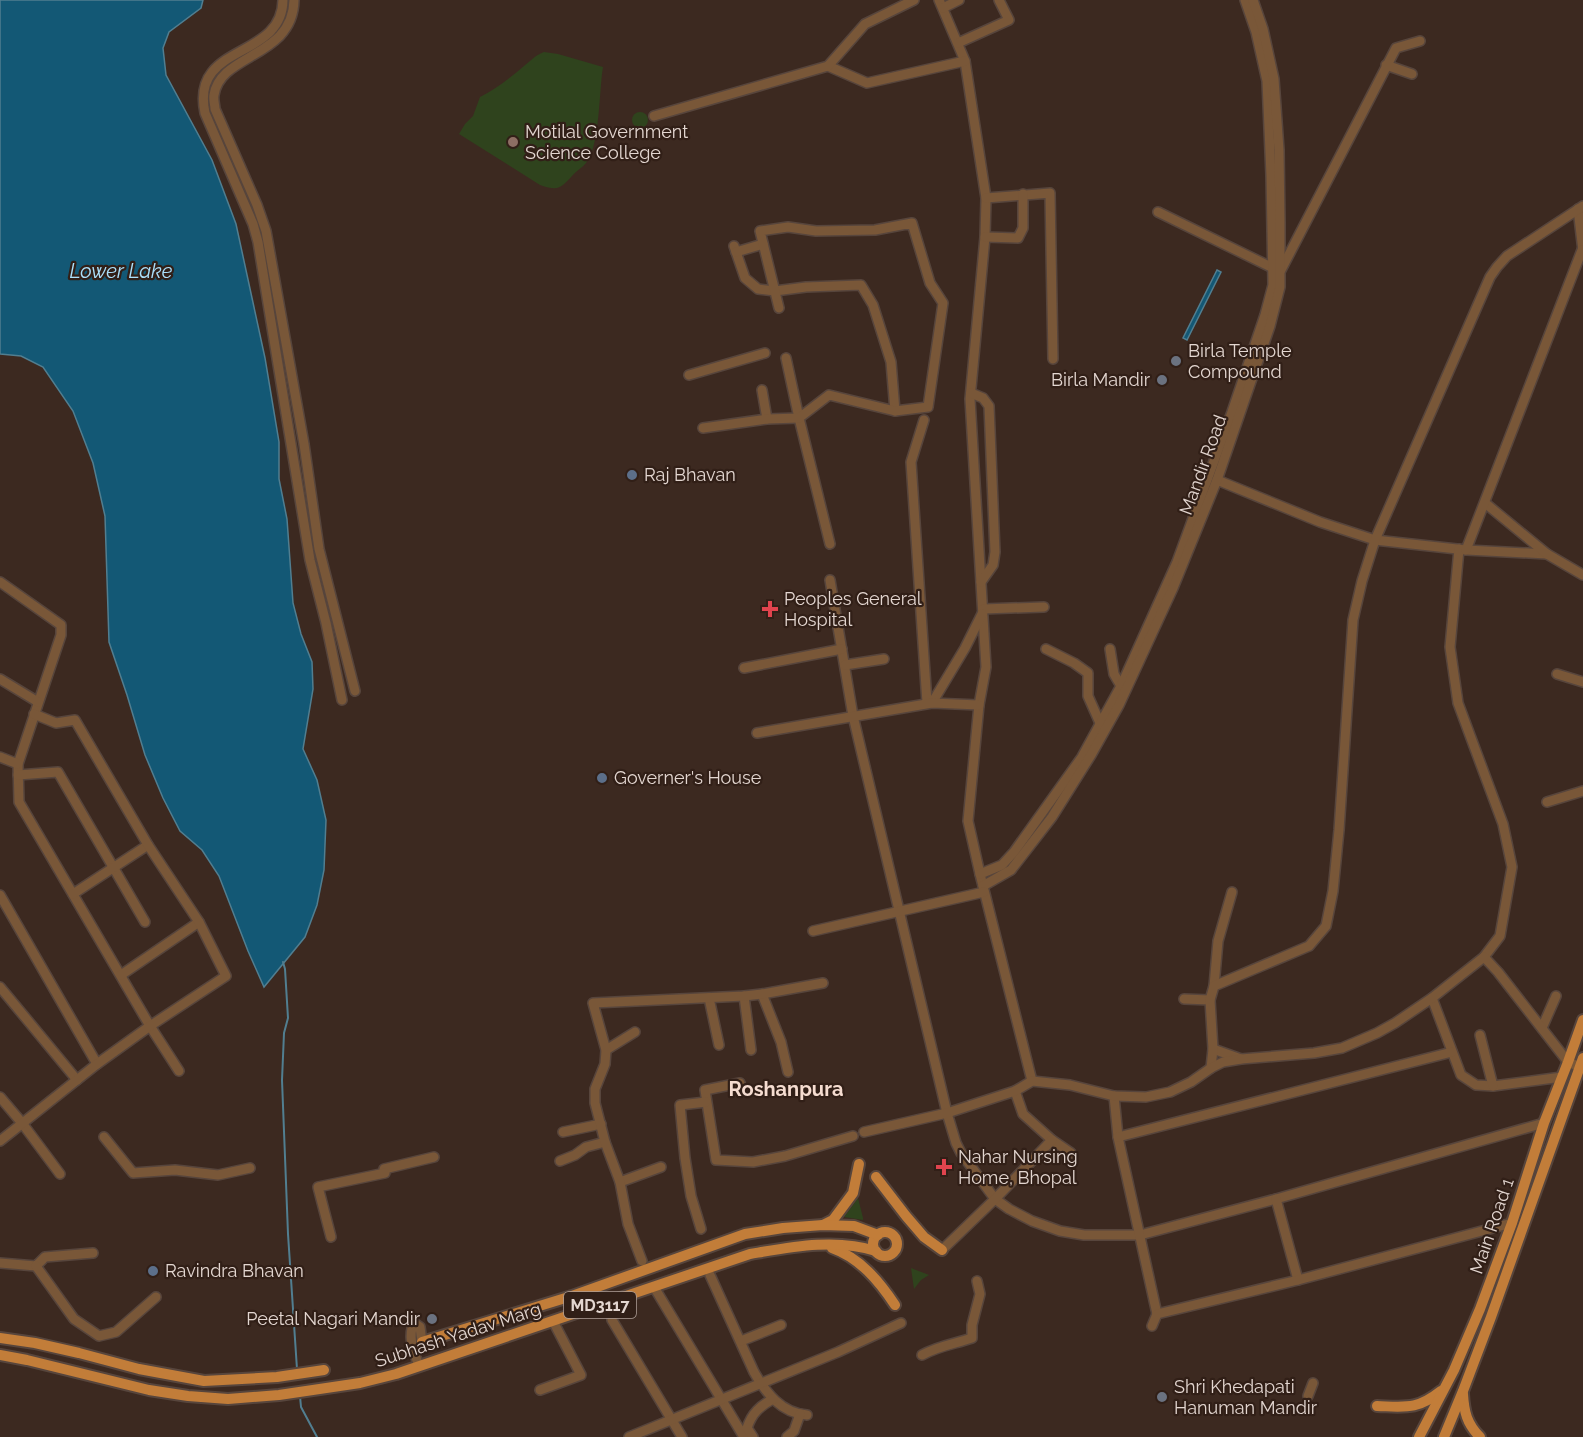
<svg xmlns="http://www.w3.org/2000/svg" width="1583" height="1437" viewBox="0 0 1583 1437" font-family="Raleway,sans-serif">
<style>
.green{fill:#2f431d}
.water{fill:#135875;stroke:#517e90;stroke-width:1.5}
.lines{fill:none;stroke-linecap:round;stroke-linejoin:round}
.stream{stroke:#517e90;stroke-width:2}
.minor-casing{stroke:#57453c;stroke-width:12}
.major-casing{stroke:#57453c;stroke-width:14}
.minor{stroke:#795738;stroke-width:9}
.major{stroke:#c27d39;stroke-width:10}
.education-dot{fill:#8d6e63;stroke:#311f17;stroke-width:2}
.worship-dot{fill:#6b7280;stroke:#311f17;stroke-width:2}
.service-dot{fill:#5c6f8a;stroke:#311f17;stroke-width:2}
.health-dot{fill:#e0444e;stroke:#311f17;stroke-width:2}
.labels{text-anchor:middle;stroke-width:4.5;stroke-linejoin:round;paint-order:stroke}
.shield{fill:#311f17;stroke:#ae9f98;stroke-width:1.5}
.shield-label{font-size:16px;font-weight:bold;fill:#e3d6d0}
.poi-label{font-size:18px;fill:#e3d6d0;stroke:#311f17;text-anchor:start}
.street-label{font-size:18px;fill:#e3d6d0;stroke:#311f17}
.water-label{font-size:20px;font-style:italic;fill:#abe0fb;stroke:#311f17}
.neighbourhood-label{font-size:20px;font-weight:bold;fill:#f5dcd0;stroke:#311f17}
</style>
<rect width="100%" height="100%" fill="#3c2920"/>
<!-- green -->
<g class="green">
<path d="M544,52L558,54L603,67C599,90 600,147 586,163C582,168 576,171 572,176C560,189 558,191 540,185L459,134L465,124L473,116L480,97C496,89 510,78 524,66C532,60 534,56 544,52Z"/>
<circle cx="640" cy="120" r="8"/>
<polygon points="858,1198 863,1218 863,1220 844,1217"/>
<polygon points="911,1268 929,1275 921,1280 914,1289"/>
</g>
<!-- water -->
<g class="water">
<polygon points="0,0 203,0 201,8 169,32 163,48 166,75 212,160 236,224 265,358 279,442 279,479 287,519 293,603 301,634 312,662 313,689 303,749 317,780 326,820 324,870 317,905 305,937 264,987 248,951 219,876 202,850 180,831 163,798 145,755 127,695 109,642 105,516 93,463 73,411 43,367 21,356 0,354"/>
<polygon points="1217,270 1221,272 1187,340 1183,338"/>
</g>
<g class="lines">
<!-- stream -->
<g class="stream">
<polyline points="283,962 285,969 288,1018 284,1033 282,1080 288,1234 297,1369"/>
<polyline points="300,1396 301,1407 317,1437"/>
</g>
<!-- minor casing -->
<g class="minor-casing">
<g id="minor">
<path d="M283,0C282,61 190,42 205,113L253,224L258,242L310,560L326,623L342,700"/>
<path d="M294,0C293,58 220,53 214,95C213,100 215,105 215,109L257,205L266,231L304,444L319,549L355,691"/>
<polyline points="939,0 965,61 986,198 985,237 970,399 986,667 979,705 968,821 980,874 1032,1081"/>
<polyline points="943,8 959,0"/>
<polyline points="958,43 1009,20 999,0"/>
<polyline points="1386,65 1412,74"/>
<polyline points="828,66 867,83 965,61"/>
<polyline points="654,116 828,66 865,24 914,0"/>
<polyline points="986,198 1050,193 1053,359"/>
<polyline points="1578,209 1583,251"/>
<polyline points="1158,212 1273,268"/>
<polyline points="985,237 1018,238 1023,228 1023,194"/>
<polyline points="734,246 745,278 758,289 775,291 806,287 861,285 873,305 891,362 895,411"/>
<polyline points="736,252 763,244"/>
<polyline points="1281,270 1396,48 1420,41"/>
<polyline points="786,358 799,418 830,544"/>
<polyline points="689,375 765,353"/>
<polyline points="762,390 767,419"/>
<polyline points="971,393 983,398 989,406 995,552 993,565 981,582"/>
<polyline points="924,420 911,462 927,703"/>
<polyline points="703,428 767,419 799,418 829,395 895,411 928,407 943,303 930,283 912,223 875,230 816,231 788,227 760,231 779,308"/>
<polyline points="1217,480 1320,522 1375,540 1466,550 1547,554"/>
<polyline points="1485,503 1547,554 1583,575"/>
<polyline points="1459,549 1450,647 1458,703 1503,824 1512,867 1500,936 1484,957"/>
<polyline points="1466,550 1582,250"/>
<polyline points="830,580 853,716 947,1113 956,1143 961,1153 995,1199 1009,1209 1032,1221 1060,1231 1084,1235 1140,1235 1276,1199 1544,1123"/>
<polyline points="0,582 61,625 61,635 18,764 19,802 150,1026 179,1071"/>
<polyline points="983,609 1044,607"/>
<polyline points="1046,649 1074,663 1088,673 1088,696 1100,723"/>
<polyline points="1110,649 1114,674 1121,686"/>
<polyline points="845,665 884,659"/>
<polyline points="744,668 842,649"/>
<polyline points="1557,674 1583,682"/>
<polyline points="0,679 38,702"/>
<polyline points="932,703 965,648 982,614"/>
<polyline points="757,733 932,703 979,705"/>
<polyline points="0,757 18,764"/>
<polyline points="18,775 58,772 145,922"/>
<polyline points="1547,802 1583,791"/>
<polyline points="980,874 1002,865 1014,852 1082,757 1121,686 1177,562 1232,412 1265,315 1273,285 1271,176 1267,81 1256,32 1245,0"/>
<polyline points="983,886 1011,870 1052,817 1091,755 1119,705 1173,588 1217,480 1270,326 1280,287 1280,222 1279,150 1274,79 1263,29 1253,0"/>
<polyline points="73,894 148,845"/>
<polyline points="0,895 97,1064"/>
<polyline points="813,931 984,892"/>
<polyline points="121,975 199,922"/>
<polyline points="1214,986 1218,941 1232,892"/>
<polyline points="0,987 77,1080"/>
<polyline points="762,994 781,1042 788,1072"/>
<polyline points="744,996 751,1050"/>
<polyline points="709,998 719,1045"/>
<polyline points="1432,998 1461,1075 1476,1085 1493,1086 1562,1077"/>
<polyline points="1184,999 1210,1000"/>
<polyline points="1542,1028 1556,996"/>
<polyline points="1480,1035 1493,1086"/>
<polyline points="1213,1049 1241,1059"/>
<polyline points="606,1050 635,1032"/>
<polyline points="1211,1068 1213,1049 1210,1000 1214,986 1309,946 1326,926 1333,891 1339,830 1353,620 1362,581 1375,540 1490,277 1497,267 1507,256 1583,206"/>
<polyline points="740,1083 705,1090 716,1160 753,1162 785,1156 853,1136"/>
<polyline points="1015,1091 1023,1114 1052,1140 1071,1153"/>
<polyline points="1114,1096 1118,1137 1157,1314"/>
<polyline points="0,1097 22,1123 60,1174"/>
<polyline points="563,1132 601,1124"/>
<polyline points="864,1132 947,1113 1015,1091 1032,1081 1070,1085 1114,1096 1146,1097 1170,1092 1191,1082 1211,1068 1223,1062 1241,1059 1314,1053 1342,1048 1377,1033 1395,1023 1432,998 1484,957 1498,972 1568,1062 1580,1067 1583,1065"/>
<polyline points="104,1137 133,1173 175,1170 218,1175 250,1168"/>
<polyline points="1118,1137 1452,1052"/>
<polyline points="0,1141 97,1064 150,1026 226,976 199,922 148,845 75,720 56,723 34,714"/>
<polyline points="560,1161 575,1155 586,1147 605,1142"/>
<polyline points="384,1169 434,1157"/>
<polyline points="620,1182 661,1167"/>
<polyline points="1276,1199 1298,1280"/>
<polyline points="701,1229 691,1196 685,1158 680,1105 706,1102"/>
<polyline points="331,1237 318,1187 385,1173"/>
<polyline points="942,1250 995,1199 1052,1140"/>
<polyline points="642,1261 628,1224 620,1182 605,1142 595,1103 595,1089 605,1064 606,1050 593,1003 744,996 762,994 823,983"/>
<polyline points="0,1263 36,1266 45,1257 93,1253"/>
<polyline points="36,1266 74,1319 99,1336 116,1332 156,1297"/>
<path d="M710,1275L754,1372C766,1393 781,1413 807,1415"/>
<polyline points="654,1287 744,1437"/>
<polyline points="612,1320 682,1437"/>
<polyline points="1152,1326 1157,1314 1298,1280 1512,1223"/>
<polyline points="741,1341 781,1325"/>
<path d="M922,1355C938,1346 954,1344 972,1338V1325L980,1294L977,1281"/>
<path d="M419,1366C414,1352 407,1337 414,1323L420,1327L422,1342"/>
<polyline points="540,1390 581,1375 553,1321"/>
<polyline points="1308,1396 1313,1383"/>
<polyline points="629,1437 838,1352 901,1323"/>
<path d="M753,1437L747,1428C752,1413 760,1406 773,1399"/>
<polyline points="787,1437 794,1431 800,1414"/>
</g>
</g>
<!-- major casing -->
<g class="major-casing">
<g id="major">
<polyline points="876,1177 906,1216 924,1237 942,1250"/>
<polyline points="823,1225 833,1220 853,1193 859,1164"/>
<circle cx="885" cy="1244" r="12"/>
<path d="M832,1248C860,1258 879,1281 895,1305"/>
<polyline points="0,1338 35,1343 79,1353 139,1369 204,1381 277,1377 324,1370"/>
<polyline points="422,1342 572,1296 745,1234 783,1228 823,1225 854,1226 878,1235"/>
<path d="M0,1355L27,1360L149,1390L188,1396L228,1399L279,1395L360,1383L396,1374L750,1254C791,1247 835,1238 876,1251"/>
<path d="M1463,1394C1464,1412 1467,1424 1480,1437"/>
<path d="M1377,1406C1406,1407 1417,1410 1441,1391"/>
<polyline points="1419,1437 1454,1370 1480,1309 1512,1223 1544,1123 1568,1062 1583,1020"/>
<polyline points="1444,1437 1463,1391 1491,1317 1583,1058"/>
</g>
</g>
<!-- minor -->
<use href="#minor" class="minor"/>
<!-- major -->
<use href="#major" class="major"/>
</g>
<!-- markers -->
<circle class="education-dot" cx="513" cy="142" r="6"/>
<g class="worship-dot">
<circle cx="1176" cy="361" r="6"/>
<circle cx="1162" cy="380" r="6"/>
<circle cx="432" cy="1319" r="6"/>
<circle cx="1162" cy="1397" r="6"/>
</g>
<g class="service-dot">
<circle cx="632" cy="475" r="6"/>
<circle cx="602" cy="778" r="6"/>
<circle cx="153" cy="1271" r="6"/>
</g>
<g class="health-dot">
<path d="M767 600h6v6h6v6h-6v6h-6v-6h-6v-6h6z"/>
<path d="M941 1158h6v6h6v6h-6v6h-6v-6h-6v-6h6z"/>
</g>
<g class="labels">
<!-- shield labels -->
<rect class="shield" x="564" y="1292" width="72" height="26" rx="4.5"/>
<g class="shield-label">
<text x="600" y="1311">MD3117</text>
</g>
<!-- poi labels -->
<g class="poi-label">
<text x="525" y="138">Motilal Government<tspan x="525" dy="21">Science College</tspan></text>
<text x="1188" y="357">Birla Temple<tspan x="1188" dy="21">Compound</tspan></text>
<text x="1150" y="386" text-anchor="end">Birla Mandir</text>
<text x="644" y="481">Raj Bhavan</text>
<text x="784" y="605">Peoples General<tspan x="784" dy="21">Hospital</tspan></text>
<text x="614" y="784">Governer's House</text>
<text x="958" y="1163">Nahar Nursing<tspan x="958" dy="21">Home, Bhopal</tspan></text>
<text x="165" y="1277">Ravindra Bhavan</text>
<text x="420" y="1325" text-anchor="end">Peetal Nagari Mandir</text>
<text x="1174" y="1393">Shri Khedapati<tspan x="1174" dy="21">Hanuman Mandir</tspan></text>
</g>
<!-- street labels -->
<g class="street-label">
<text transform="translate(1203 465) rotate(-70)" y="6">Mandir Road</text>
<text transform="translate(1492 1226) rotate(-71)" y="6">Main Road 1</text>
<text transform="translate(458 1335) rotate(-18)" y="6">Subhash Yadav Marg</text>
</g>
<!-- water labels -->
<g class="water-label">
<text x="121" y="278">Lower Lake</text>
</g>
<!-- neighbourhood labels -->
<g class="neighbourhood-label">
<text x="786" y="1096">Roshanpura</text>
</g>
</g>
</svg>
